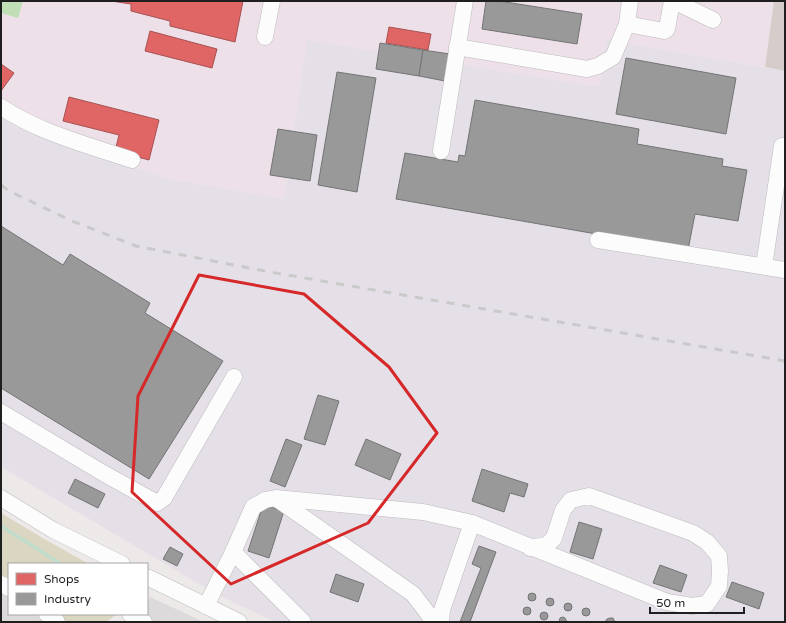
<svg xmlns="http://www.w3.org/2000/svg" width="786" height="623" viewBox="0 0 786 623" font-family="'Varela Round',sans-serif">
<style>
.residential{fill:#dcdada}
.commercial{fill:#eee0e9}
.industrial{fill:#e5e0e8}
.construction{fill:#d6cdcb}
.forest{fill:#dad6c1}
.pitch{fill:#c0dfb6}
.shops{fill:#e06666;stroke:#a65151}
.industry{fill:#999;stroke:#747474}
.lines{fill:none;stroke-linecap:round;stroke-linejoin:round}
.stream{stroke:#c0ddcb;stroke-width:3.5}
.minor-casing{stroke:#bcbaba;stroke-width:17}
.path{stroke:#e9dbe5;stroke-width:2;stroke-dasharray:2 2;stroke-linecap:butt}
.minor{stroke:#fcfcfc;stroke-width:16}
.rail{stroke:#cbcaca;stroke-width:3;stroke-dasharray:8 8;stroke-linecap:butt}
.marked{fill:none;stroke:#d62828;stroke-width:3;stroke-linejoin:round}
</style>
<rect width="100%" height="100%" fill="#ede9e9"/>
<!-- residential -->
<g class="residential">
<polygon points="1,592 9,596 9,614 35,614 45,622 1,622"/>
<polygon points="150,597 204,622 131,622 139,614 147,614 147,603"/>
</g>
<!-- commercial -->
<polygon class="commercial" points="1,1 774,1 765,67 607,40 599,87 307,40 285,199 169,179 13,126 1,116"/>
<!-- industrial -->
<polygon class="industrial" points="307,40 599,87 607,40 785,71 785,622 275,622 216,594 1,467 1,116 13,126 169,179 284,199"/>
<!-- construction -->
<polygon class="construction" points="774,1 785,1 785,71 765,67"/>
<!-- forest -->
<g class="forest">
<polygon points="1,513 46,540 89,564 9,564 9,581 1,578"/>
<polygon points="58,614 117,614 106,622 67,622"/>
</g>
<!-- pitch -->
<polygon class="pitch" points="1,1 23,1 18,18 1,13"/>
<!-- shops -->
<g class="shops">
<polygon points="111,1 243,1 235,42 170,26 170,21 131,11 131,4"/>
<polygon points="389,27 431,34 428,50 386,43"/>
<polygon points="150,31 217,49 212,68 145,51"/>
<polygon points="1,64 14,73 1,91"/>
<polygon points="69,97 159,120 149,160 115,151 119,135 63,121"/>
</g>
<!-- industry -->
<g class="industry">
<polygon points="486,1 499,1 582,14 577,44 482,29"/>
<polygon points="380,43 423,50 419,76 376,69"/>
<polygon points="423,50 450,54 445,81 419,76"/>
<polygon points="626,58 736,78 726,134 616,114"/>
<polygon points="337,72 376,78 357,192 318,185"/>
<polygon points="475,100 639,129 637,144 723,159 722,166 747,170 738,221 695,214 688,250 396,199 405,153 458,162 459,155 465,156"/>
<polygon points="278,129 317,135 310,181 270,175"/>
<polygon points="1,226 63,265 70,254 150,303 145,313 223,361 149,479 1,388"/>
<polygon points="318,395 339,401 325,445 304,439"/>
<polygon points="286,439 302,445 285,487 270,481"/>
<polygon points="366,439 401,454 390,480 355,465"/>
<polygon points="482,469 528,484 524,497 510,493 504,512 472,501"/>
<polygon points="75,479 105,494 98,508 68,493"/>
<polygon points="263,505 284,511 269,558 248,551"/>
<polygon points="579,522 602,529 593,559 570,552"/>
<polygon points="479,546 496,552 470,622 460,622 481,568 472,564"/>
<polygon points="170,547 183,554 177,566 163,559"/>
<polygon points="660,565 687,575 681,592 653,583"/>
<polygon points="336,574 364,584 358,602 330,592"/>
<polygon points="732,582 764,593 759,609 726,597"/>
<circle cx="532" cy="597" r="4"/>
<circle cx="550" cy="602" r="4"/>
<circle cx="568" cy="607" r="4"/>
<circle cx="527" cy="611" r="4"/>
<circle cx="586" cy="612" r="4"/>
<circle cx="544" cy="616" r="4"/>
<polygon points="563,617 565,618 567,622 559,622 560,618"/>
<polygon points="610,618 613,618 615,622 605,622 607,619"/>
</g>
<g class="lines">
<!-- stream -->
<polyline class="stream" points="1,526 61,564"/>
<!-- minor casing -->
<g class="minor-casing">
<g id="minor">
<polyline points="674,1 713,20"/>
<polyline points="627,24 664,31 667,29 672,1"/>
<polyline points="265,37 272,1"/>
<polyline points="457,47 587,69 598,66 613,57 627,24 630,1"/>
<path d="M1,107C40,133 88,145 132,160"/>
<polyline points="441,151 465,1"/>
<polyline points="598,240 785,270"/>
<polyline points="764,266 782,146"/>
<polyline points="1,412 103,473 157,503 164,498 234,377"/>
<polyline points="1,498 53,530 122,564"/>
<polyline points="277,499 413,594 429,615 433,622"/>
<polyline points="233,552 303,622"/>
<polyline points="147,577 239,622"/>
<polyline points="1,584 9,588"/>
<polyline points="206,606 233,552 253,507 265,500 276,498 423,512 472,523 667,602 692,606 707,604 719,586 720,571 719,556 707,542 693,533 589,496 571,500 563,510 554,538 547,545 530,548"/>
<polyline points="47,614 57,622"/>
<polyline points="130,614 144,622"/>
<polyline points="441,622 442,610 472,523"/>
</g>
</g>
<!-- path -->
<polyline class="path" points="715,615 732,622"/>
<!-- minor -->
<use href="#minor" class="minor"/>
<!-- rail -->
<polyline class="rail" points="1,185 9,191 72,221 136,246 270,272 785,361"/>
</g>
<!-- marked area -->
<path class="marked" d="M199,275L304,294L389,367L437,433L368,523L231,584L132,492L138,396Z"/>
<!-- border -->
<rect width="786" height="623" fill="none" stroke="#1f1f1f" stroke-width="4"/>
<!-- legend -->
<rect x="8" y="563" width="140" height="52" fill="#ffffff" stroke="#a5a5a5"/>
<rect x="16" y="573" width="20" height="12" fill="#e06666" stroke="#a5a5a5"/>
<text x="44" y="583" font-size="12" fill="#1f1f1f">Shops</text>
<rect x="16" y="593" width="20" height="12" fill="#999999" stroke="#a5a5a5"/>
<text x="44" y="603" font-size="12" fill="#1f1f1f">Industry</text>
<!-- scale -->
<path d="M650 607v6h94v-6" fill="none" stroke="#1f1f1f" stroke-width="2"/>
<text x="656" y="607" font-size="12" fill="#1f1f1f" stroke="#ffffff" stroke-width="3" paint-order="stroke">50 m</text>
</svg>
